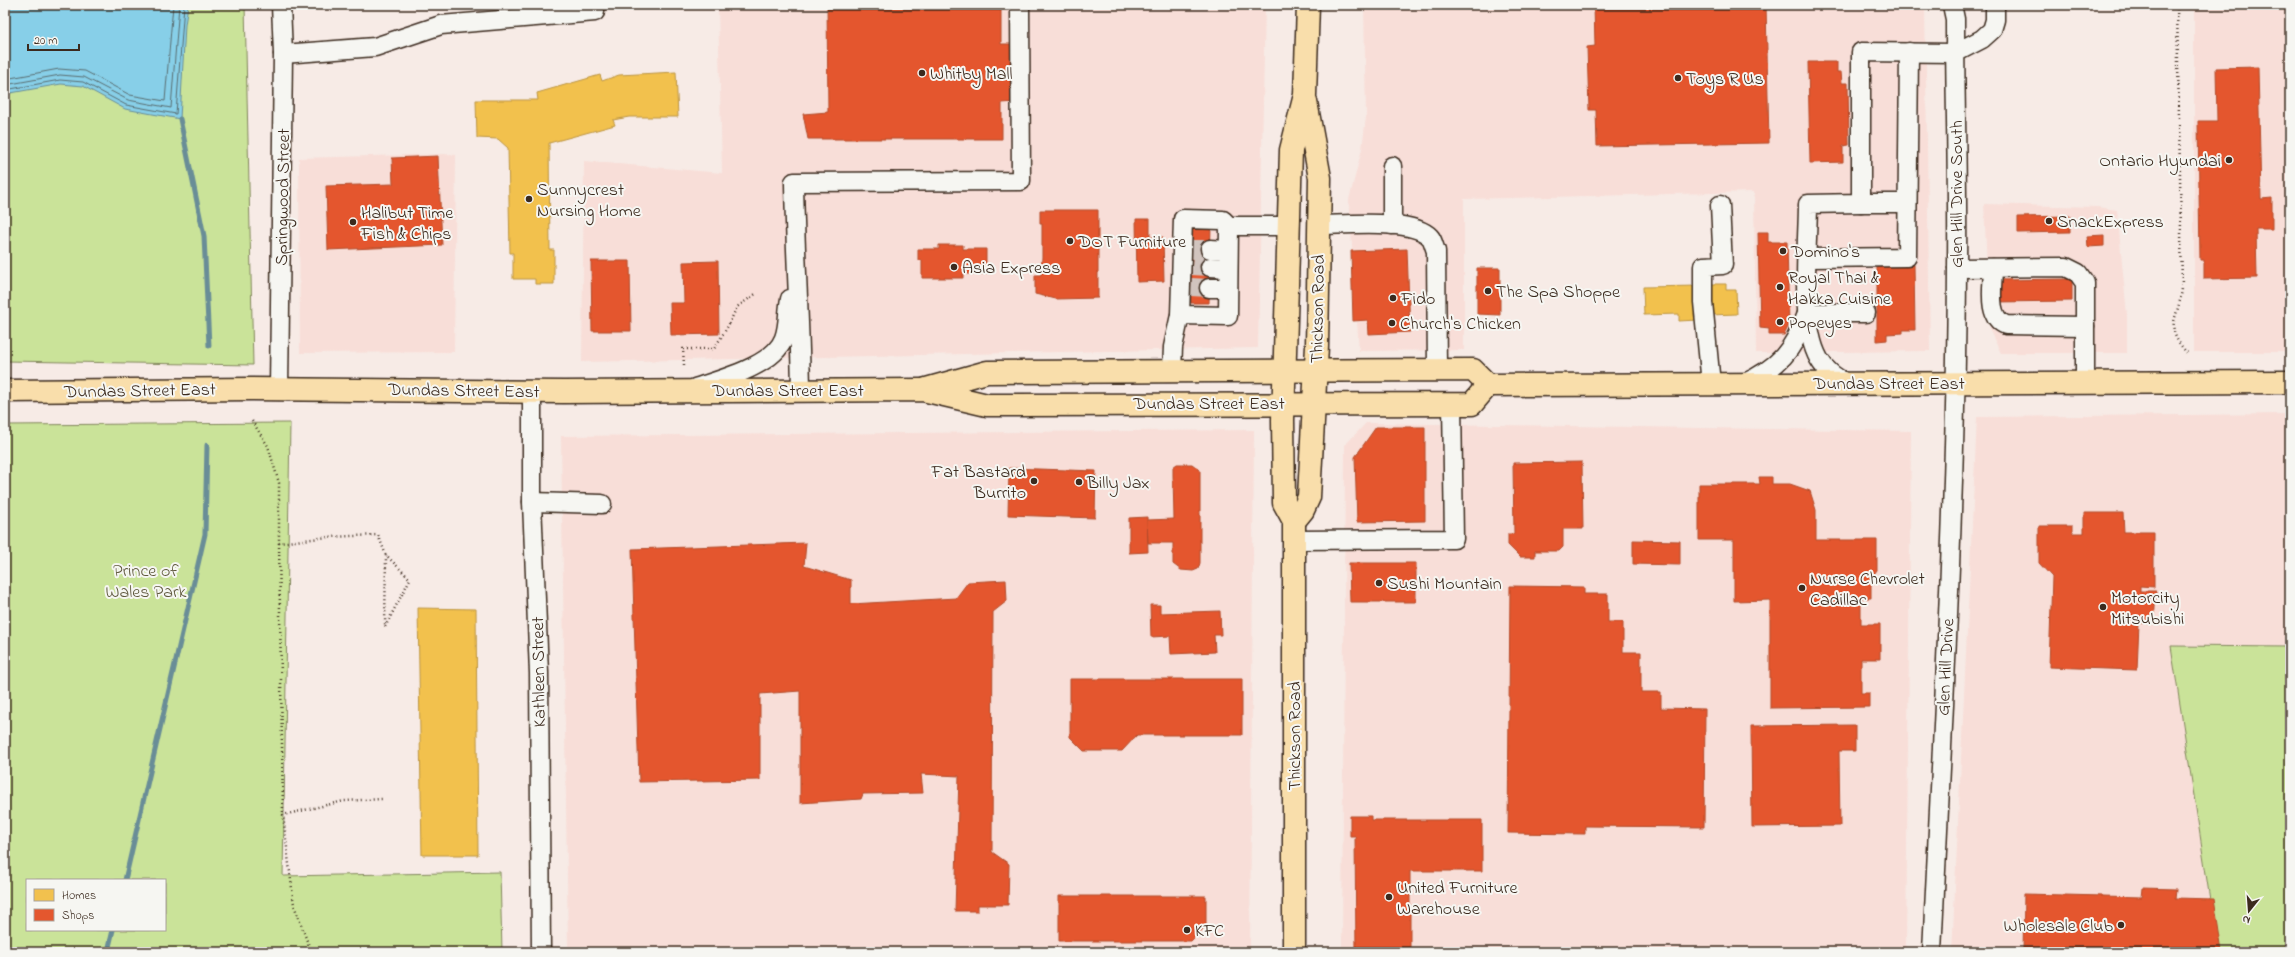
<svg xmlns="http://www.w3.org/2000/svg" width="2295" height="957" viewBox="0 0 2295 957" font-family="'Indie Flower',sans-serif">
<style>
.built{fill:#f8ded8}
.green{fill:#cae399;stroke:#82865c;fill-rule:evenodd}
.water{fill:#87cfe8;stroke:#698d97}
.homes{fill:#f2c14e;stroke:#bb9440}
.shops{fill:#e4572e;stroke:#b14a29}
.lines{fill:none;stroke-linecap:round;stroke-linejoin:round}
.shore{stroke:#596c6f;stroke-width:1}
.stream{stroke:#698d97;stroke-width:5}
.minor-tunnel{stroke:#d1c4be;stroke-width:18;stroke-dasharray:18 9;stroke-linecap:butt}
.minor-casing{stroke:#3b2a1e;stroke-width:21}
.major-casing{stroke:#3b2a1e;stroke-width:25}
.path{stroke:#3b2a1e;stroke-width:2.5;stroke-dasharray:1 3;stroke-linecap:butt}
.minor{stroke:#f6f6f2;stroke-width:18}
.major{stroke:#f9deab;stroke-width:22}
.poi-dot{fill:#3b2a1e;stroke:#f6f6f2;stroke-width:1.5}
.labels{text-anchor:middle;stroke-width:4;stroke-linejoin:round;paint-order:stroke}
.poi-label{font-size:18px;fill:#3b2a1e;stroke:#f6f6f2;text-anchor:start}
.street-label{font-size:18px;fill:#3b2a1e;stroke:#f6f6f2}
.park-label{font-size:18px;fill:#5f583d;stroke:#f6f6f2}
</style>
<rect width="100%" height="100%" fill="#f7ebe6"/>
<filter id="ink" filterUnits="userSpaceOnUse"><feTurbulence type="fractalNoise" baseFrequency=".025" numOctaves="2"/><feDisplacementMap in="SourceGraphic" scale="8" xChannelSelector="R" yChannelSelector="G"/><feConvolveMatrix kernelMatrix="1 2 1 2 8 2 1 2 1" color-interpolation-filters="sRGB"/></filter>
<g filter="url(#ink)">
<!-- built -->
<g class="built">
<polygon points="718,5 1265,5 1258,348 582,362 584,161 722,173"/>
<polygon points="1364,5 1925,5 1930,351 1756,353 1754,192 1464,199 1464,350 1359,351 1349,200 1362,149 1366,117"/>
<rect x="2194" y="5" width="96" height="347"/>
<polygon points="444,154 456,155 454,352 300,353 299,158"/>
<polygon points="1984,204 2097,207 2117,210 2127,315 2127,353 2001,353 1990,331"/>
<polygon points="2290,414 2290,647 2172,646 2218,952 1952,952 1977,417"/>
<polygon points="1366,423 1911,431 1906,952 1342,952 1345,445"/>
<polygon points="1254,430 1250,952 573,952 568,949 561,436"/>
</g>
<!-- green -->
<g class="green">
<polygon points="5,5 245,5 253,365 5,361"/>
<path d="M290,423L283,876L500,872L502,952H5V425ZM27,880H165V930H27Z"/>
<polygon points="2171,646 2290,647 2290,952 2218,952"/>
</g>
<!-- water -->
<polygon class="water" points="5,5 188,5 185,25 180,119 125,109 83,86 61,84 5,94"/>
<!-- homes -->
<g class="homes">
<polygon points="676,72 678,117 629,117 613,120 615,125 549,143 550,250 554,250 554,284 535,284 535,279 513,279 513,253 510,253 508,148 498,139 477,138 476,100 538,100 537,93 600,75 602,81 619,75"/>
<polygon points="1710,284 1726,284 1726,290 1736,290 1737,314 1710,315"/>
<polygon points="1697,286 1698,320 1679,321 1679,314 1644,315 1643,287"/>
<polygon points="418,608 476,609 478,855 422,855"/>
</g>
<!-- shops -->
<g class="shops">
<polygon points="827,5 1001,5 1001,44 1016,44 1017,102 1002,103 1002,139 808,139 803,114 828,112"/>
<polygon points="1766,5 1769,143 1597,146 1596,110 1589,110 1587,47 1595,46 1594,6"/>
<polygon points="1808,62 1837,62 1837,72 1841,72 1842,83 1848,83 1849,145 1843,146 1843,162 1810,163"/>
<polygon points="2258,67 2261,199 2272,198 2272,229 2256,229 2257,278 2204,279 2204,260 2200,260 2198,121 2217,121 2216,68"/>
<polygon points="438,156 442,245 328,250 326,186 393,184 392,158"/>
<polygon points="1040,210 1098,210 1098,298 1056,299 1035,294 1035,275 1041,275 1042,257 1042,224 1040,224"/>
<polygon points="2070,216 2070,232 2018,233 2018,217"/>
<polygon points="1136,219 1150,219 1150,237 1163,237 1164,281 1137,282"/>
<polygon points="1192,226 1211,227 1209,303 1191,303"/>
<polygon points="1758,232 1768,232 1768,242 1787,242 1789,325 1784,335 1769,335 1769,329 1760,328"/>
<polygon points="2104,235 2104,246 2088,247 2087,236"/>
<polygon points="939,245 963,245 963,249 986,249 986,274 963,274 963,278 922,278 922,260 918,260 918,249 939,249"/>
<polygon points="1407,249 1410,332 1369,334 1368,320 1353,321 1351,251"/>
<polygon points="591,261 630,261 631,331 592,331"/>
<polygon points="718,261 719,334 671,335 670,303 684,303 683,262"/>
<polygon points="1877,265 1914,265 1915,330 1903,330 1903,333 1887,334 1887,340 1877,341"/>
<polygon points="1477,268 1500,268 1500,315 1477,314"/>
<polygon points="2072,279 2072,301 1996,302 1995,280"/>
<polygon points="1376,427 1425,427 1425,521 1357,522 1355,457"/>
<polygon points="1582,462 1583,529 1563,529 1563,547 1559,551 1535,551 1535,557 1520,557 1508,545 1508,534 1514,534 1513,463"/>
<polygon points="1177,464 1192,464 1200,470 1200,563 1198,569 1193,571 1181,570 1173,564 1173,543 1148,543 1147,520 1174,519 1173,475 1173,467"/>
<polygon points="1009,468 1096,471 1095,518 1008,515"/>
<polygon points="1759,477 1772,477 1772,484 1790,484 1810,491 1816,510 1816,540 1877,540 1877,570 1871,578 1871,598 1861,598 1861,624 1880,624 1880,659 1861,659 1861,693 1869,693 1869,707 1770,708 1770,600 1734,601 1734,540 1699,540 1699,484 1760,484"/>
<polygon points="2084,513 2123,513 2124,532 2154,532 2154,587 2140,586 2140,591 2156,591 2154,624 2139,623 2137,670 2049,667 2052,577 2039,563 2039,526 2072,526 2072,533 2084,533"/>
<polygon points="1147,517 1148,552 1129,553 1129,518"/>
<polygon points="1633,540 1680,541 1680,565 1633,564"/>
<polygon points="806,543 804,566 851,580 851,604 956,598 968,582 1006,580 1007,601 993,612 992,852 1009,864 1008,905 978,905 978,911 955,911 959,776 921,774 923,793 863,794 861,799 800,803 800,691 760,694 760,780 639,782 632,549"/>
<polygon points="1349,563 1416,563 1416,602 1350,602"/>
<polygon points="1510,586 1584,587 1584,594 1608,594 1608,622 1623,622 1623,652 1641,652 1641,692 1661,692 1661,708 1705,709 1704,827 1585,826 1585,834 1508,833"/>
<polygon points="1150,605 1160,605 1160,613 1220,611 1221,635 1214,635 1215,652 1171,654 1170,636 1151,637"/>
<polygon points="1070,679 1242,679 1242,735 1137,735 1122,751 1084,751 1070,737"/>
<polygon points="1855,725 1855,751 1839,751 1840,826 1752,827 1751,726"/>
<polygon points="1350,816 1371,816 1371,820 1482,820 1482,871 1410,871 1410,952 1356,952 1355,836 1350,836"/>
<polygon points="2143,888 2176,889 2175,898 2214,899 2222,952 2023,952 2024,894 2142,897"/>
<polygon points="1059,896 1206,896 1206,926 1191,941 1059,941"/>
</g>
<g class="lines">
<!-- shore -->
<g class="shore">
<polyline points="5,79 59,69 85,71 130,95 165,101 173,5"/>
<polyline points="5,85 60,75 84,77 128,100 171,108 179,5"/>
<polyline points="5,90 60,80 83,82 126,105 176,114 184,5"/>
</g>
<!-- stream -->
<g class="stream">
<polyline points="180,119 204,236 209,346"/>
<polyline points="125,880 205,534 207,445"/>
<polyline points="108,951 113,930"/>
</g>
<!-- minor-tunnel -->
<g class="minor-tunnel">
<polyline points="1192,249 1210,249"/>
<polyline points="1192,266 1210,267"/>
<polyline points="1191,287 1209,288"/>
</g>
<!-- minor casing -->
<g class="minor-casing">
<g id="minor">
<polyline points="283,54 375,47 441,25 595,12 595,5"/>
<polyline points="1392,166 1392,225"/>
<polyline points="1861,203 1907,203"/>
<path d="M1319,225C1345,225 1413,218 1430,237C1433,240 1434,247 1436,251L1437,370"/>
<polyline points="1229,226 1223,220 1183,219 1180,315 1228,316 1229,226 1289,226"/>
<polyline points="1210,249 1228,250"/>
<polyline points="1808,258 1907,257 1909,52"/>
<polyline points="1210,267 1228,268"/>
<polyline points="1957,268 2066,267 2078,273 2085,283 2085,383"/>
<path d="M1993,268C1993,285 1986,318 2006,325L2085,326"/>
<polyline points="1209,288 1228,288"/>
<polyline points="1807,313 1866,313"/>
<polyline points="1172,370 1173,347 1180,315"/>
<path d="M1846,383C1835,377 1826,371 1819,359C1799,324 1808,244 1808,204L1861,203V52L1955,53L1982,39L1992,30L1995,20V5"/>
<polyline points="1711,384 1703,302 1703,266 1723,265 1720,205"/>
<path d="M1743,384C1779,367 1793,351 1807,314"/>
<path d="M695,388C721,379 774,366 784,338C789,325 787,312 790,299"/>
<polyline points="279,389 283,54 281,5"/>
<path d="M801,390C800,320 795,252 794,182L1021,181L1020,5"/>
<polyline points="532,391 532,502 539,673 541,952"/>
<polyline points="532,502 602,504"/>
<polyline points="1294,540 1454,539 1452,403"/>
<path d="M1932,952C1943,724 1956,496 1957,268C1958,185 1955,102 1955,19L1952,5"/>
</g>
</g>
<!-- major casing -->
<g class="major-casing">
<g id="major">
<polyline points="926,389 987,372 1473,370 1488,385 2290,382"/>
<polyline points="5,391 252,389 564,392 923,390 987,405 1472,404 1488,385"/>
<polyline points="1294,521 1303,510 1309,497 1317,346 1320,178 1306,102"/>
<polyline points="1294,952 1294,521 1284,503 1283,420 1291,150 1305,95 1308,5"/>
</g>
</g>
<!-- path -->
<g class="path">
<path d="M2177,5L2182,288C2179,321 2161,325 2189,355"/>
<polyline points="684,365 683,349 714,349 728,326 737,307 757,293"/>
<polyline points="252,421 268,446 279,483 279,543 328,537 378,535 386,555 410,579 385,627 386,555"/>
<polyline points="279,543 283,815"/>
<polyline points="311,952 294,905 283,815 344,801 382,799"/>
</g>
<!-- minor -->
<use href="#minor" class="minor"/>
<!-- major -->
<use href="#major" class="major"/>
</g>
</g>
<!-- markers -->
<g class="poi-dot">
<circle cx="922" cy="73" r="4"/>
<circle cx="1678" cy="78" r="4"/>
<circle cx="2229" cy="160" r="4"/>
<circle cx="529" cy="199" r="4"/>
<circle cx="2049" cy="221" r="4"/>
<circle cx="353" cy="222" r="4"/>
<circle cx="1070" cy="241" r="4"/>
<circle cx="1783" cy="251" r="4"/>
<circle cx="954" cy="267" r="4"/>
<circle cx="1780" cy="287" r="4"/>
<circle cx="1488" cy="291" r="4"/>
<circle cx="1393" cy="298" r="4"/>
<circle cx="1780" cy="322" r="4"/>
<circle cx="1392" cy="323" r="4"/>
<circle cx="1034" cy="481" r="4"/>
<circle cx="1079" cy="482" r="4"/>
<circle cx="1379" cy="583" r="4"/>
<circle cx="1802" cy="588" r="4"/>
<circle cx="2103" cy="607" r="4"/>
<circle cx="1389" cy="897" r="4"/>
<circle cx="2121" cy="925" r="4"/>
<circle cx="1187" cy="930" r="4"/>
</g>
<g class="labels">
<!-- poi labels -->
<g class="poi-label">
<text x="930" y="79">Whitby Mall</text>
<text x="1686" y="84">Toys R Us</text>
<text x="2221" y="166" text-anchor="end">Ontario Hyundai</text>
<text x="537" y="195">Sunnycrest<tspan x="537" dy="21">Nursing Home</tspan></text>
<text x="361" y="218">Halibut Time<tspan x="361" dy="21">Fish &amp; Chips</tspan></text>
<text x="2057" y="227">SnackExpress</text>
<text x="1078" y="247">DOT Furniture</text>
<text x="1791" y="257">Domino's</text>
<text x="962" y="273">Asia Express</text>
<text x="1788" y="283">Royal Thai &amp;<tspan x="1788" dy="21">Hakka Cuisine</tspan></text>
<text x="1496" y="297">The Spa Shoppe</text>
<text x="1401" y="304">Fido</text>
<text x="1788" y="328">Popeyes</text>
<text x="1400" y="329">Church's Chicken</text>
<text x="1026" y="477" text-anchor="end">Fat Bastard<tspan x="1026" dy="21">Burrito</tspan></text>
<text x="1087" y="488">Billy Jax</text>
<text x="1810" y="584">Nurse Chevrolet<tspan x="1810" dy="21">Cadillac</tspan></text>
<text x="1387" y="589">Sushi Mountain</text>
<text x="2111" y="603">Motorcity<tspan x="2111" dy="21">Mitsubishi</tspan></text>
<text x="1397" y="893">United Furniture<tspan x="1397" dy="21">Warehouse</tspan></text>
<text x="2113" y="931" text-anchor="end">Wholesale Club</text>
<text x="1195" y="936">KFC</text>
</g>
<!-- street labels -->
<g class="street-label">
<text transform="translate(1956 194) rotate(-90)" y="6">Glen Hill Drive South</text>
<text transform="translate(282 197) rotate(-89)" y="6">Springwood Street</text>
<text transform="translate(1317 309) rotate(-89)" y="6">Thickson Road</text>
<text x="1889" y="389">Dundas Street East</text>
<text transform="translate(140 390) rotate(-1)" y="6">Dundas Street East</text>
<text transform="translate(464 390) rotate(1)" y="6">Dundas Street East</text>
<text x="788" y="396">Dundas Street East</text>
<text x="1209" y="409">Dundas Street East</text>
<text transform="translate(1945 667) rotate(-87)" y="6">Glen Hill Drive</text>
<text transform="translate(538 672) rotate(-91)" y="6">Kathleen Street</text>
<text transform="translate(1294 736) rotate(-90)" y="6">Thickson Road</text>
</g>
<!-- park labels -->
<g class="park-label">
<text x="146" y="576">Prince of<tspan x="146" dy="21">Wales Park</tspan></text>
</g>
</g>
<!-- margin -->
<rect width="2295" height="957" fill="none" stroke="#f6f6f2" stroke-width="20"/>
<rect x="10" y="10" width="2275" height="937" fill="none" stroke="#3b2a1e" stroke-width="1.5" filter="url(#ink)"/>
<!-- legend -->
<rect x="26" y="879" width="140" height="52" fill="#f6f6f2" stroke="#aba49d"/>
<rect x="34" y="889" width="20" height="12" fill="#f2c14e" stroke="#aba49d"/>
<text x="62" y="899" font-size="12" fill="#3b2a1e">Homes</text>
<rect x="34" y="909" width="20" height="12" fill="#e4572e" stroke="#aba49d"/>
<text x="62" y="919" font-size="12" fill="#3b2a1e">Shops</text>
<!-- north arrow -->
<g transform="translate(2249 911) rotate(197)" stroke="#f6f6f2" stroke-width="3" paint-order="stroke">
<path d="M0-3L7 15L0 10L-7 15Z" fill="#3b2a1e"/>
<text y="-6" font-size="11" font-weight="bold" text-anchor="middle" fill="#3b2a1e">N</text>
</g>
<!-- scale -->
<path d="M28 44v6h51v-6" fill="none" stroke="#3b2a1e" stroke-width="2"/>
<text x="34" y="44" font-size="12" fill="#3b2a1e" stroke="#f6f6f2" stroke-width="3" paint-order="stroke">20 m</text>
</svg>
